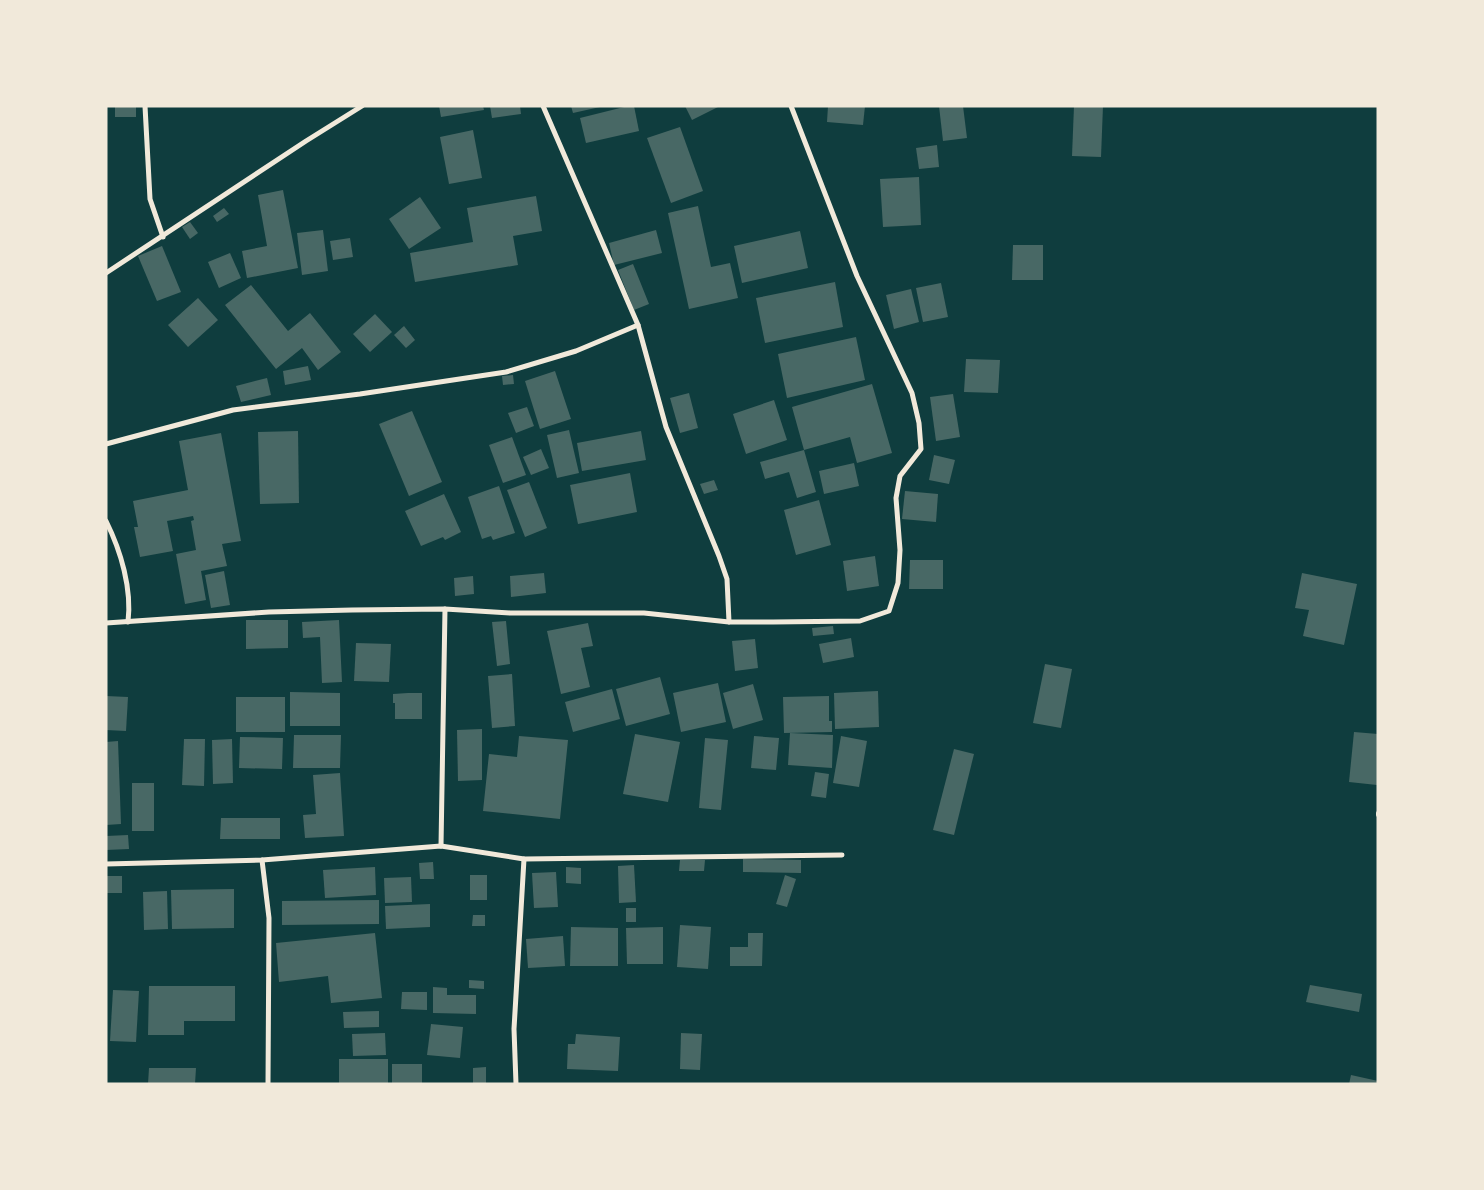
<svg xmlns="http://www.w3.org/2000/svg" width="1484" height="1190" viewBox="0 0 1484 1190" font-family="Montserrat,sans-serif">
<style>
.building{fill:#486865}
.lines{fill:none;stroke-linecap:round;stroke-linejoin:round}
.service{stroke:#f1e9da;stroke-width:4}
.minor{stroke:#f1e9da;stroke-width:5}
</style>
<rect width="100%" height="100%" fill="#0f3d3e"/>
<!-- building -->
<g class="building">
<rect x="115" y="106" width="21" height="11"/>
<polygon points="439,106 483,106 484,110 441,117"/>
<polygon points="490,106 520,106 521,114 492,118"/>
<polygon points="571,106 600,106 600,107 573,113"/>
<polygon points="628,106 634,106 639,131 586,143 580,118"/>
<polygon points="685,106 720,106 692,120"/>
<polygon points="828,106 865,106 863,125 827,122"/>
<polygon points="939,106 963,106 967,138 943,141"/>
<polygon points="1074,106 1103,106 1101,157 1072,156"/>
<polygon points="680,127 703,191 671,203 647,138"/>
<polygon points="473,130 482,178 449,184 440,137"/>
<polygon points="937,145 939,167 919,169 916,148"/>
<polygon points="919,177 921,225 883,227 880,179"/>
<polygon points="283,190 298,268 247,278 242,251 267,246 258,195"/>
<polygon points="536,196 542,231 513,236 518,265 415,282 410,253 473,242 467,208"/>
<polygon points="420,197 441,228 409,249 389,219"/>
<polygon points="698,206 711,267 730,263 738,298 689,309 668,213"/>
<polygon points="224,208 229,214 217,222 213,216"/>
<polygon points="190,222 198,233 190,239 182,227"/>
<polygon points="323,230 328,271 302,275 297,233"/>
<polygon points="656,230 662,253 614,265 609,243"/>
<polygon points="800,231 808,268 742,283 734,246"/>
<polygon points="350,238 353,257 333,260 330,241"/>
<polygon points="1013,245 1043,245 1043,280 1012,280"/>
<polygon points="162,246 181,292 157,301 138,256"/>
<polygon points="230,253 241,278 219,288 208,262"/>
<polygon points="633,264 649,304 634,310 618,270"/>
<polygon points="835,282 843,327 765,343 756,298"/>
<polygon points="941,283 948,317 923,322 916,288"/>
<polygon points="251,285 288,331 310,313 341,352 318,370 302,348 276,369 225,305"/>
<polygon points="911,289 919,322 894,329 886,295"/>
<polygon points="198,298 218,320 188,347 168,325"/>
<polygon points="375,314 392,332 370,352 353,334"/>
<polygon points="404,326 415,340 406,348 394,335"/>
<polygon points="856,337 865,380 787,398 778,354"/>
<polygon points="966,359 1000,360 998,393 964,392"/>
<polygon points="308,366 311,380 285,385 283,371"/>
<polygon points="555,371 571,419 540,429 525,381"/>
<polygon points="513,375 514,384 503,385 502,376"/>
<polygon points="267,378 271,395 241,402 236,386"/>
<polygon points="872,384 892,453 857,463 850,437 804,450 816,492 797,498 789,472 765,479 760,462 804,450 792,407"/>
<polygon points="689,393 698,428 680,433 670,398"/>
<polygon points="953,394 960,437 936,441 930,397"/>
<polygon points="774,400 787,440 746,454 733,414"/>
<polygon points="527,407 534,426 516,433 508,413"/>
<polygon points="412,411 442,482 409,496 379,424"/>
<polygon points="569,430 579,473 557,478 547,435"/>
<polygon points="298,431 299,503 260,504 258,432"/>
<polygon points="641,431 646,460 582,471 577,443"/>
<polygon points="221,433 241,541 222,544 227,566 201,571 206,600 185,604 176,554 196,550 191,521 194,520 193,516 167,521 173,551 140,557 134,527 138,527 133,501 188,490 179,441"/>
<polygon points="512,437 526,475 503,483 489,445"/>
<polygon points="541,449 549,468 531,475 523,457"/>
<polygon points="934,455 955,460 949,484 929,480"/>
<polygon points="854,463 859,486 824,494 819,471"/>
<polygon points="630,473 637,512 578,524 570,485"/>
<polygon points="714,480 718,490 704,494 700,484"/>
<polygon points="529,482 547,528 525,537 507,490"/>
<polygon points="499,486 515,533 493,540 491,536 482,539 468,497"/>
<polygon points="905,491 938,494 936,522 902,519"/>
<polygon points="444,494 461,532 445,540 443,537 421,546 405,511"/>
<polygon points="819,500 831,545 796,555 784,510"/>
<polygon points="875,556 879,586 847,591 843,561"/>
<polygon points="910,560 943,560 943,589 909,589"/>
<polygon points="224,571 230,605 211,608 205,575"/>
<polygon points="544,573 546,593 511,597 510,576"/>
<polygon points="1302,573 1357,584 1344,645 1303,636 1309,610 1295,608"/>
<polygon points="473,576 474,594 455,596 454,578"/>
<polygon points="246,620 288,620 288,648 246,649"/>
<polygon points="339,620 342,682 322,683 320,637 303,638 302,622"/>
<polygon points="506,621 510,664 497,666 492,622"/>
<polygon points="588,623 593,646 581,648 590,687 561,694 547,631"/>
<polygon points="833,626 834,634 813,636 812,628"/>
<polygon points="851,638 854,657 823,663 819,644"/>
<polygon points="755,639 758,668 735,671 732,641"/>
<polygon points="356,643 391,644 389,682 354,681"/>
<polygon points="1045,664 1072,669 1061,728 1033,723"/>
<polygon points="512,674 515,726 492,728 488,676"/>
<polygon points="660,677 670,714 626,726 616,689"/>
<polygon points="718,683 726,722 681,732 673,693"/>
<polygon points="753,684 763,720 733,729 723,693"/>
<polygon points="612,689 620,719 573,732 565,702"/>
<polygon points="878,691 879,727 835,729 834,693"/>
<polygon points="290,692 340,693 340,726 290,726"/>
<polygon points="408,693 422,693 422,719 395,719 395,703 393,703 393,694"/>
<polygon points="106,696 128,697 126,731 106,730"/>
<polygon points="829,696 829,721 832,721 832,732 784,733 783,697"/>
<rect x="236" y="697" width="49" height="35"/>
<polygon points="482,729 482,780 458,781 457,730"/>
<polygon points="1354,732 1378,734 1377,785 1349,782"/>
<polygon points="790,733 833,735 832,768 788,765"/>
<polygon points="635,734 680,742 668,802 623,794"/>
<polygon points="294,735 341,735 340,768 293,768"/>
<polygon points="519,736 568,740 560,819 483,811 489,754 517,757"/>
<polygon points="754,736 779,738 776,770 751,768"/>
<polygon points="841,736 867,741 859,787 833,783"/>
<polygon points="240,737 283,738 282,769 239,768"/>
<polygon points="705,738 728,740 721,810 699,808"/>
<polygon points="184,739 205,739 204,786 182,785"/>
<polygon points="232,739 233,783 213,784 212,740"/>
<polygon points="118,741 121,824 106,825 106,742"/>
<polygon points="954,749 974,754 954,835 933,830"/>
<polygon points="815,772 829,774 826,798 811,796"/>
<polygon points="340,773 344,836 305,838 303,815 316,814 313,775"/>
<rect x="132" y="783" width="22" height="48"/>
<polygon points="221,818 280,818 280,839 220,839"/>
<polygon points="128,835 129,849 106,850 106,836"/>
<polygon points="743,859 801,860 801,873 743,872"/>
<polygon points="680,860 705,860 704,871 679,871"/>
<polygon points="433,862 434,879 420,879 419,863"/>
<polygon points="634,865 636,902 619,903 618,866"/>
<polygon points="375,867 376,895 325,898 323,870"/>
<polygon points="566,867 581,868 581,884 566,883"/>
<polygon points="556,872 558,907 534,908 532,873"/>
<rect x="470" y="875" width="17" height="25"/>
<polygon points="785,875 796,879 787,907 776,904"/>
<rect x="106" y="876" width="16" height="17"/>
<polygon points="411,877 412,902 385,903 384,878"/>
<polygon points="234,889 234,928 172,929 171,890"/>
<polygon points="167,891 168,929 144,930 143,892"/>
<polygon points="379,900 379,924 282,925 282,901"/>
<polygon points="430,904 430,927 386,929 385,906"/>
<rect x="626" y="908" width="10" height="14"/>
<polygon points="473,915 485,915 485,926 472,926"/>
<polygon points="680,925 711,927 708,969 677,967"/>
<polygon points="571,927 618,928 618,966 570,966"/>
<polygon points="663,927 663,964 627,964 626,928"/>
<polygon points="375,933 382,998 331,1003 328,976 279,982 276,943"/>
<polygon points="748,933 763,933 762,966 730,966 730,947 748,947"/>
<polygon points="563,936 565,966 528,968 526,939"/>
<polygon points="469,980 484,981 484,989 469,988"/>
<polygon points="1310,985 1362,994 1359,1012 1306,1002"/>
<polygon points="149,986 235,986 235,1021 184,1021 184,1035 148,1035"/>
<polygon points="433,987 447,988 447,995 476,995 476,1014 433,1013"/>
<polygon points="113,990 139,991 136,1042 110,1041"/>
<polygon points="402,992 427,992 427,1010 401,1009"/>
<polygon points="379,1011 379,1027 344,1028 343,1012"/>
<polygon points="431,1024 463,1027 460,1058 427,1055"/>
<polygon points="385,1033 386,1055 353,1056 352,1034"/>
<polygon points="681,1033 702,1034 700,1070 680,1069"/>
<polygon points="576,1034 620,1037 618,1071 567,1069 568,1044 575,1044"/>
<rect x="339" y="1059" width="49" height="25"/>
<rect x="392" y="1064" width="30" height="20"/>
<polygon points="486,1067 486,1084 473,1084 473,1068"/>
<polygon points="149,1068 196,1068 195,1084 148,1084"/>
<polygon points="1351,1075 1378,1081 1378,1084 1349,1084"/>
</g>
<g class="lines">
<!-- service -->
<polyline class="service" points="1378,813 1378,815"/>
<!-- minor -->
<g class="minor">
<polyline points="145,106 150,199 163,237"/>
<polyline points="543,106 638,325 666,427 719,556 727,579 729,622"/>
<polyline points="106,273 306,141 362,106"/>
<polyline points="106,444 233,410 360,394 506,372 576,351 638,325"/>
<path d="M106,521C121,551 132,589 128,622"/>
<polyline points="106,623 269,612 352,610 445,609 510,613 644,613 729,622 773,622 860,621 889,611 898,583 900,550 896,498 900,476 921,449 919,423 912,393 857,276 791,106"/>
<polyline points="441,846 445,609"/>
<polyline points="262,860 269,918 268,1084"/>
<polyline points="106,864 262,860 441,846 524,859 842,855"/>
<polyline points="516,1084 514,1029 524,859"/>
</g>
</g>
<!-- border -->
<rect width="1484" height="1190" fill="none" stroke="#f1e9da" stroke-width="215"/>
</svg>
